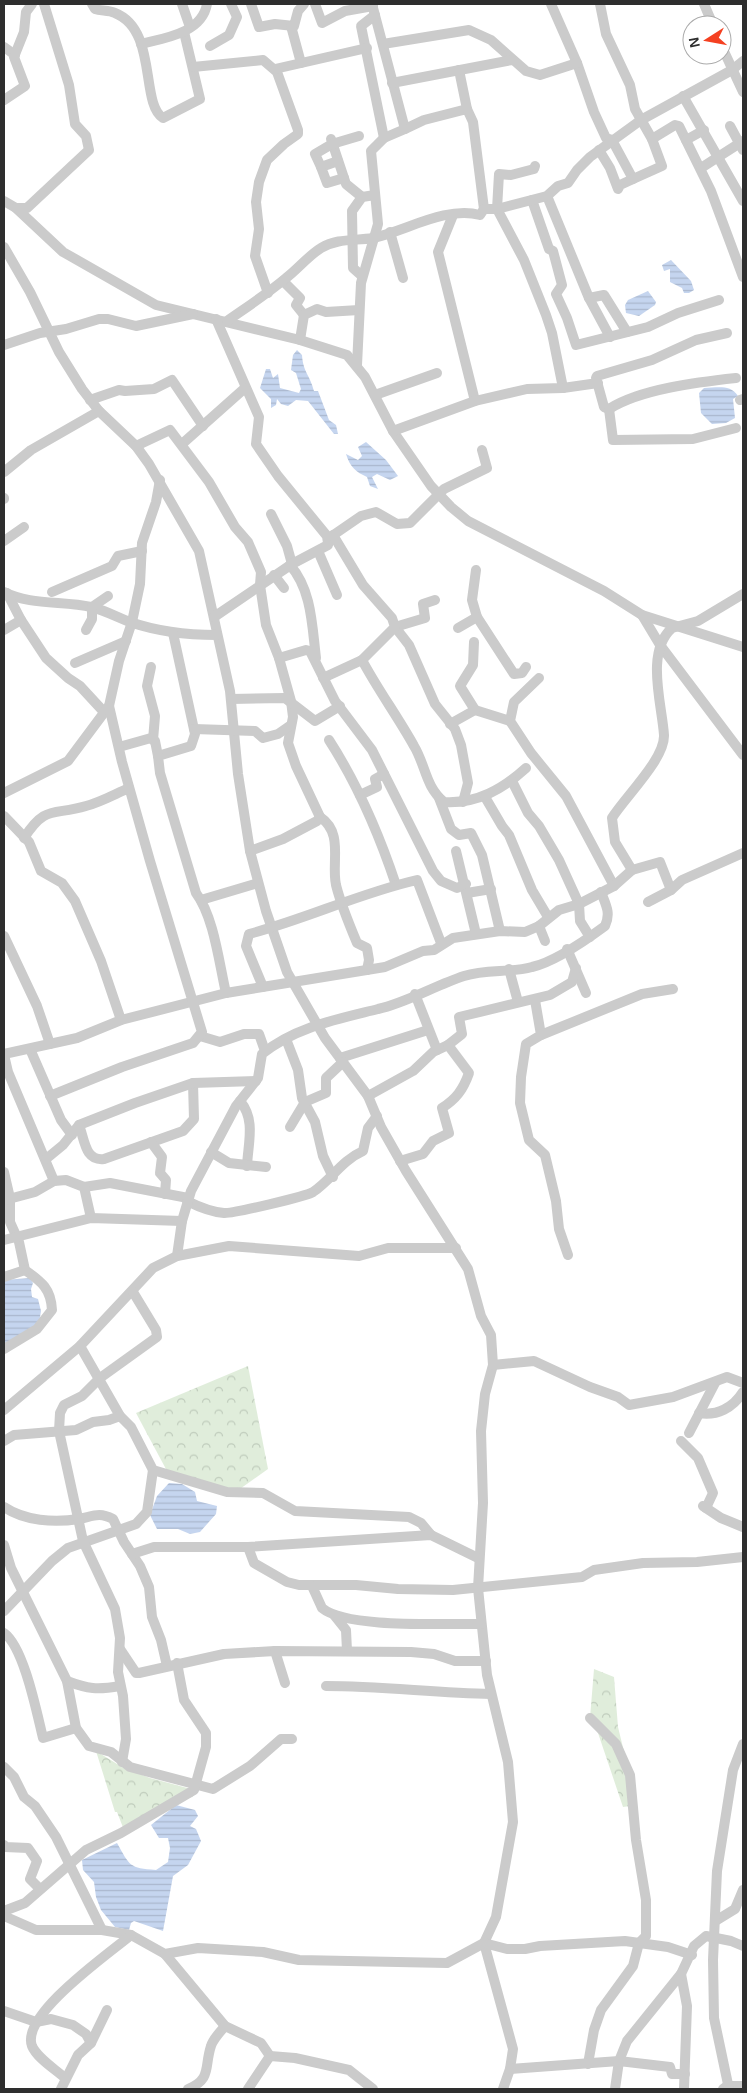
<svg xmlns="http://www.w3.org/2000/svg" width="747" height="2093" viewBox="0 0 747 2093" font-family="Helvetica,sans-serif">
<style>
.forest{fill:url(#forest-crowns)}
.water{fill:url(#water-rules)}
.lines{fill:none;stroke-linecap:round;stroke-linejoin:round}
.minor{stroke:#cbcbcb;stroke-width:10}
</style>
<defs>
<pattern id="forest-crowns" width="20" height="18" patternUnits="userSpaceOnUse" patternTransform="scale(1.25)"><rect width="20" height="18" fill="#e0eddb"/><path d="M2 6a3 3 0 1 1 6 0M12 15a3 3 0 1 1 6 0" fill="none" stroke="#c0ccbc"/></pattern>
<pattern id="water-rules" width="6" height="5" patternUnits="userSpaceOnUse" patternTransform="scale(1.25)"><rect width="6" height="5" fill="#c5d5ef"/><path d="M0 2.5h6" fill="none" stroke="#aab7cd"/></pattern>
</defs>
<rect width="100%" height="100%" fill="#fff"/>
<!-- forest -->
<g class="forest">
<polygon points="248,1366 268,1469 230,1496 167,1471 136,1413"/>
<polygon points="594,1669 614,1677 618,1727 637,1805 623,1807 598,1733 590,1718"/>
<polygon points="96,1751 122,1767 150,1778 191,1789 193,1797 176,1799 124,1830 117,1812 115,1812"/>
</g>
<!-- water -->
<g class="water">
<polygon points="671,260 691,281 694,290 689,293 684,293 682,288 670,282 670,269 664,271 662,265"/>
<polygon points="648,291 656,302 655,305 639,316 626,313 625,305 628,300"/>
<path d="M297,350L302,355C303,372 310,375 314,391H318L329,420L336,425L338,434H334L308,401L296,400L288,406L281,404L277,399L276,405L271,408V399L260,388L266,369H270L273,378L278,374L280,388L299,393L301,389L296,373L291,370L293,355Z"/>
<path d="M704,388C717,388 730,384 738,396L733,399L735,418L726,423L712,424L701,413L699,393Z"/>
<path d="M366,442L386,460L398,476L390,480L377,474L372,477L378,489L370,486L367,477C356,472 350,467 346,454L358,460L362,456L358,447Z"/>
<polygon points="30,1278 33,1283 31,1289 32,1297 38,1299 41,1311 39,1323 4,1347 4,1280"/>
<polygon points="169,1483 182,1484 195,1492 197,1501 217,1506 216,1514 200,1532 190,1534 178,1529 157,1529 150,1515 157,1496"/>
<path d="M176,1805L195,1810L198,1816L190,1826L196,1829L201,1841L188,1865L173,1876L163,1931L134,1921L131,1923L129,1930L115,1927L101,1910L96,1897L94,1882L83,1870L82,1860L117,1843C130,1866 129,1868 156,1870L168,1862L170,1848L168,1838H159L151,1825Z"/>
</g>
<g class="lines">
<!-- minor -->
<g class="minor">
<path d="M92,4L95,9C101,11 109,10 115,13C158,30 140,104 163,118L200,99L184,32"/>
<polyline points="182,4 190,27"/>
<polyline points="251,4 259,27 275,24 294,26 298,11 304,4"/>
<polyline points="315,4 322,23 345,11 373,6"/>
<polyline points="372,4 405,129 424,120 467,109 473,122 484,209"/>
<polyline points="551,4 577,63 594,112 606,138 612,140 633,179 662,166 652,139"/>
<polyline points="600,4 606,34 630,85 635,109 652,139 675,125 679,126 711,191 743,277"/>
<polyline points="704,4 713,25"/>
<polyline points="375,15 361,26 384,138"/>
<polyline points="291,26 301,63"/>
<path d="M141,44C165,38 202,33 207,4"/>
<polyline points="383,44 469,30 491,40 526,71 540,75 577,63"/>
<polyline points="210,46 229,35 237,17 231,4"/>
<polyline points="4,47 15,55"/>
<polyline points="722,47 743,92"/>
<polyline points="193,67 263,60 277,72 298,130 298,134 284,144 267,160 259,182 256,202 259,229 255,256 268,293"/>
<polyline points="275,69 367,48"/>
<polyline points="459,70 467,109"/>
<polyline points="392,83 512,60"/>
<polyline points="683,96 743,201"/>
<polyline points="4,100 25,86 14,57 24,32 26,12 32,4"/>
<polyline points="730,126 743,150"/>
<polyline points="331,139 346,184 362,197"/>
<polyline points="686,140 704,130"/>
<polyline points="599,150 610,168 618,189 620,185 633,179"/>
<polyline points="338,161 321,167 327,183 344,178"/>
<polyline points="535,166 534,169 511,175 499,174 497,209 524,260 546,315 552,333 563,388"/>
<polyline points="321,167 315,154 332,144 359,136"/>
<polyline points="701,168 743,141"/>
<polyline points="547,196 589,298 610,337"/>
<polyline points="532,200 549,249 553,251 562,285 556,294 567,318 576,345 648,327 678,313 719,300"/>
<polyline points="4,201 16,208 63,252 156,305 300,340 347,355 365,377 393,431 431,486 451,507 468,521 604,591 642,615 743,647"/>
<polyline points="16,208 27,208 89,150 86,136 75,124 69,85 44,4"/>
<polyline points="453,215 438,252 475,401"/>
<polyline points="390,232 403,278"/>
<polyline points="4,247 30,292 59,352 82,389 99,411 136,446 149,464 199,551 230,691 238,774 250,851 266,911 287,972 325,1038 368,1096 381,1127 406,1171 468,1269 481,1316 491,1335 493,1365 485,1394 481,1431 483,1503 478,1588 487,1675 508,1762 513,1822 496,1917 484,1943 513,2049 510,2069 503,2089"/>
<polyline points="362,276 353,268 352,211 362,197 375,195"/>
<polyline points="283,281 300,298 296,305 304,315"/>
<polyline points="589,298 604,295 627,332"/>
<polyline points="216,319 259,417 256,444 278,476 327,536 328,543"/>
<path d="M227,321C247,307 267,294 286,278C298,269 308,256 321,248C338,238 354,241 373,238C406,231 445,206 480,215L484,209H497L547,196L558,186L568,183L577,170L590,157L641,120L732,70L743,61"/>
<path d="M727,333L696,340L652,360L597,376L596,378L604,407L609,409C640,389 699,382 736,378"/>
<polyline points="300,340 304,315 317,309 326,312 359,310"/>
<polyline points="4,345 40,333 66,329 99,319 108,319 136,326 193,314"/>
<polyline points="357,365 361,283 378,224 371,151 384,138 405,129"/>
<polyline points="375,395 437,373"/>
<polyline points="90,400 119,390 125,391 154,389 172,380 203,426"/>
<polyline points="740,400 743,399"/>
<polyline points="609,409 613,440 693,439 736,428"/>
<polyline points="393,431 475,401 527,389 563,388 598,383"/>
<polyline points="182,444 245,388"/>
<polyline points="136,446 170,430 209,482 235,527 248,542 261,572 260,585 266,625 279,658 291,701 293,717 288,743 296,766 320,817 317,821 283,839 250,851"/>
<polyline points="4,472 31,450 99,411"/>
<polyline points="4,499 4,498"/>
<polyline points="271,514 287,546 292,564"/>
<polyline points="4,541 24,527"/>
<polyline points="318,551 337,595"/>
<path d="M290,565C312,590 312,626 316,658"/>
<polyline points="476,570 472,600 477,617 514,674 522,673 526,667"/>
<polyline points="274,575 284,588"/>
<path d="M4,592C29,605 63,601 91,607C104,610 117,617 130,622C159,632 187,635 217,635"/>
<polyline points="52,592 112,566 118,556 142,551"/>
<polyline points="435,600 423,604 425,618 395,627 409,645 435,704 455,729 461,745 468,783 463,802"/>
<polyline points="642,615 660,645 743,755"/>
<polyline points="214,617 292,564 328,545 329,538 361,516 376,512 397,524 410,523 444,489 487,468 482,450"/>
<polyline points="21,620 46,658 68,678 80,686 104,712"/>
<polyline points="458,628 477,617"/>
<polyline points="4,630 21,620 7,593"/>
<polyline points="86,630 92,619 92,607 108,596"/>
<path d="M173,633L195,734L191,746L158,756L160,773L196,893C214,917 219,963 226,993"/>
<polyline points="279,658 306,650 310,651 335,701 372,750 433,871 441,881 457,888 466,884"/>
<path d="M362,660C378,690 398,717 414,746C426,766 425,786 444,802C477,804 503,789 526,768"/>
<polyline points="75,663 126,641"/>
<polyline points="151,667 147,686 155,716 153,740"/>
<polyline points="323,678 362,660 395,627 392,618 363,585 333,535"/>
<polyline points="539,678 514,702 510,721 531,753 566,796 614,886"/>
<polyline points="231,699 285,698 315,721 340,706"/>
<polyline points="475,710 510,721"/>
<polyline points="450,724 475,710 460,686 473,665 474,642"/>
<polyline points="194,729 255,731 263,738 278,734 291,725"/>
<path d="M329,740C358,785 379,834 396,885"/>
<polyline points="119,747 151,738 155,741 158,756"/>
<polyline points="512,781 528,813 539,826 559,860 579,904 580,921 590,937"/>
<polyline points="4,793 68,761 109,706 119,661 132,622 140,584 142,543 156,502 160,480"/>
<polyline points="360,795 377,787 375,779 384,774"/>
<polyline points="485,797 502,826 509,835 532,890 548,917"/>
<polyline points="439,798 451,829 459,835 471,833 482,855 500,931"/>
<polyline points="4,816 29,842 41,871 62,883 75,901 101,961 121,1020"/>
<path d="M320,817C344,833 331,862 336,885C341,905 349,924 357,943L367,948L369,960L367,970"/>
<path d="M24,838C46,804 53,816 86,806C101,802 115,794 129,788"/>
<polyline points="456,851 476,934"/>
<polyline points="632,870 660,862 671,890"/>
<polyline points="467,893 491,889"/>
<polyline points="201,900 258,883"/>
<polyline points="648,902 671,890 682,880 743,853"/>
<polyline points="539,926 545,941"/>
<polyline points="4,936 37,1006 50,1044"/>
<polyline points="567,949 586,993"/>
<polyline points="509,969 518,1002"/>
<path d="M263,987L246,946L249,934C306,919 360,893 417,880L441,943"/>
<polyline points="415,994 437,1050"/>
<polyline points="535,1000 541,1035 526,1044 521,1077 520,1103 529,1140 545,1155 556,1201 559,1229 568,1255"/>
<polyline points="541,1035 642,994 673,989"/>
<polyline points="200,1036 220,1042 244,1034 259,1034 265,1051"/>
<polyline points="286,1039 298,1070 302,1098 315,1122 323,1156 333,1177"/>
<polyline points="30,1049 61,1120 72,1135"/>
<path d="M4,1054L77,1038L121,1020L226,993L385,967L423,951L434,950L453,938L500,931L525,932L539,926L559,910L579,904L614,886L632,870L615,842L612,818C625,797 665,759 664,735C662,704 645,652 672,628L698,621L743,594"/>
<polyline points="4,1055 8,1072 54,1181"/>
<polyline points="340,1058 428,1030"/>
<polyline points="50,1096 122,1067 193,1043 202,1032 150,861 122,762 109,706"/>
<polyline points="368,1096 413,1071 433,1052 448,1045 462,1034 459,1017 550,995 572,982 576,968"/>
<path d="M240,1101C256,1120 248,1143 247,1166"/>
<path d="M79,1125C85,1141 85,1161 104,1159L183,1131L194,1119L193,1083"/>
<polyline points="290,1127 305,1102 326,1093 326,1078 343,1062"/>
<polyline points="151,1142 162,1157 160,1173 166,1180 165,1194"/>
<polyline points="211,1152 229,1163 266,1167"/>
<polyline points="46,1159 63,1145 79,1125 135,1103 193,1083 256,1081"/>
<path d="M400,1161L423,1154L433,1141L449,1133L442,1108C456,1099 463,1090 469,1073L448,1045"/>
<path d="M4,1172L10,1198V1222L19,1242L25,1270C42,1282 51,1289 52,1310L37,1329L4,1349"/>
<polyline points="84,1187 110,1183 188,1198"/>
<polyline points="5,1200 35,1192 54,1181 66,1180 84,1187 91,1218"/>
<path d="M187,1201C199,1207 211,1212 224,1213C232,1214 307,1196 313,1192C333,1178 341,1161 363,1151L368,1128L377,1116"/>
<polyline points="4,1240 91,1218 182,1221"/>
<path d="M177,1256L182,1221L191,1191L236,1106L258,1078L262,1054C295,1027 338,1019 378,1009C406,1003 436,985 464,976C486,969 510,973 532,967C555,962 586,940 605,926C611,913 606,905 601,892"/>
<polyline points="4,1277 25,1270"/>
<polyline points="80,1346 120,1416 131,1427 153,1470 227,1492 263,1493 295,1511 409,1517 421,1523 431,1535"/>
<polyline points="493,1365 534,1361 590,1387 618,1397 629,1405 673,1397 727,1377 743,1383"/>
<polyline points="4,1410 80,1346 153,1268 177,1256 229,1246 359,1256 388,1248 456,1248"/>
<path d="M699,1413C717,1416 733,1408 743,1392"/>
<polyline points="689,1433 715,1383"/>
<polyline points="4,1441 14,1435 76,1430 93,1422 109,1420 120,1416"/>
<polyline points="681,1441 698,1458 713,1493 706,1508"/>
<polyline points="703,1506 721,1518 743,1527"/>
<path d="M4,1507C25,1521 54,1523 79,1519C94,1516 99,1512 113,1519L124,1542L140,1566L149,1587L152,1617L161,1640L167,1666"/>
<polyline points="4,1545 11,1568 67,1681 76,1728 89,1746 111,1752 130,1767 213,1789 250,1766 281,1739 292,1739"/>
<polyline points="248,1547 254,1563 287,1582 299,1585 356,1585 398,1589 453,1590 582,1577 594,1570 643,1563 697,1562 743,1557"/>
<polyline points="132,1554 154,1547 248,1547 431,1535 478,1558"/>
<path d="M312,1586L322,1608C347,1629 446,1623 481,1624"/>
<polyline points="4,1611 52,1561 68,1548 136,1524 147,1512 153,1470"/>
<polyline points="334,1615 346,1630 347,1651"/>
<path d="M4,1633C24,1647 37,1714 43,1738L76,1728"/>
<polyline points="120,1649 136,1673 139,1673 224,1654 275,1651 411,1652 434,1654 455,1661 486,1661"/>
<polyline points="275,1651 285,1683"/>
<path d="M67,1681C88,1689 97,1690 120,1686"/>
<path d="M326,1686C381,1686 435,1693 491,1694"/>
<polyline points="122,1762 126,1739 123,1696 118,1672 120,1638 115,1609 83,1541 59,1431 60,1413 64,1405 82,1396 100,1378 157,1337 156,1330 133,1292"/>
<polyline points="4,1767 14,1777 24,1797 35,1806 56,1837 102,1930"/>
<polyline points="4,1845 5,1847 28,1848 37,1861 30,1879 40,1889"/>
<polyline points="4,1911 25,1903 86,1850 121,1833 194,1790 206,1747 206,1733 184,1700 177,1663"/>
<polyline points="4,1916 36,1930 102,1930 131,1935 165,1954 198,1948 263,1952 299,1960 447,1963 484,1943 507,1949 525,1949 540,1946 625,1941 668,1947 692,1955"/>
<polyline points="717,1920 735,1909 743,1890"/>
<polyline points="165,1954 225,2026 261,2043 270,2056 248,2089"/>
<polyline points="681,1974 687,2006 684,2089"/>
<polyline points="4,2011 36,2022 51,2019 73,2025 86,2034 91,2043"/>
<polyline points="270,2056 295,2058 349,2070 373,2089"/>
<polyline points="588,2064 594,2030 601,2010 633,1966 639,1943 646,1936 646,1900 636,1840 630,1775 616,1744 590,1718"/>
<polyline points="510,2069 619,2061 670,2067 672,2074 685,2074"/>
<path d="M65,2078C55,2069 37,2058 32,2046C20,2015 110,1953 131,1935"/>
<polyline points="61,2089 78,2055 91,2043 107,2010"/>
<path d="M188,2089C212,2079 204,2067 211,2046C213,2039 220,2032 225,2026"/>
<polyline points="615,2089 619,2061 627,2041 681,1974 694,1946 706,1936 731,1941 743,1946"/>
<polyline points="723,2089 727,2086 743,2086"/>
<polyline points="729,2089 714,2018 713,1960 717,1871 733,1770 743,1744"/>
</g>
</g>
<!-- border -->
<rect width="747" height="2093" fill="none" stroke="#2e2e2e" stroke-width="10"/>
<!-- north arrow -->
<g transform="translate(707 40) rotate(259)"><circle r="24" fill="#ffffff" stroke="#ababab"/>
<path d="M0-4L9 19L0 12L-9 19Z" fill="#f44021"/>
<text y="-8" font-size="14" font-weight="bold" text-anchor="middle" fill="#2e2e2e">N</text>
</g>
</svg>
